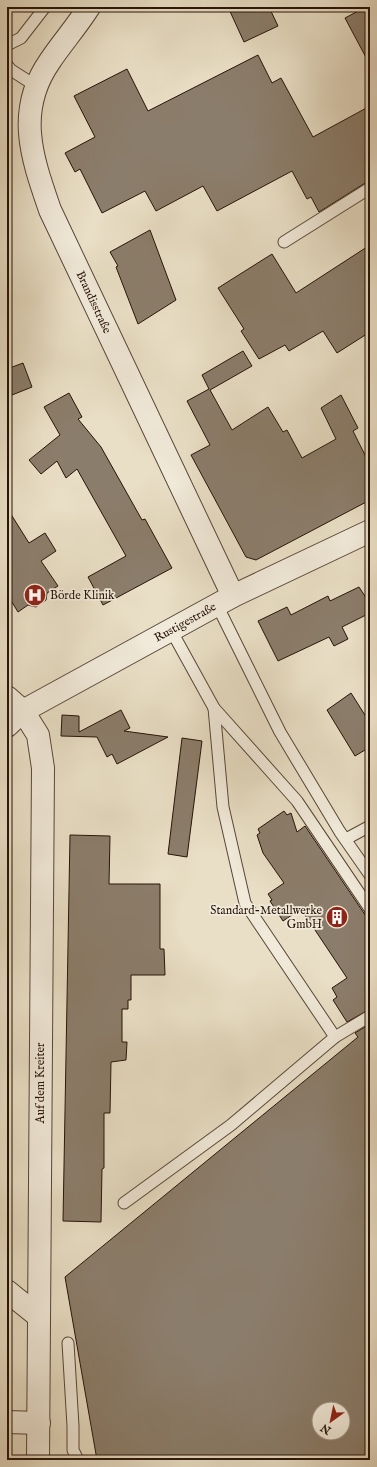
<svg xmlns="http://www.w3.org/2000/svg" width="377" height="1467" viewBox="0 0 377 1467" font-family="'IM FELL English',serif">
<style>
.building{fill:#8b7d6b;stroke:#261308;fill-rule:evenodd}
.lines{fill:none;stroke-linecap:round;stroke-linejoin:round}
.service-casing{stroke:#574638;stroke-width:13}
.minor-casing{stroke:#574638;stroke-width:24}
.service{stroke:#f1eada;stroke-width:11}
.minor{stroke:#f1eada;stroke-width:22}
.labels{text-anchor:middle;stroke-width:3.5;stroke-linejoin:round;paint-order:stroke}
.street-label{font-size:12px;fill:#261308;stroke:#f1eada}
.poi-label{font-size:12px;fill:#261308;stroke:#f1eada;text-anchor:start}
</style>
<rect width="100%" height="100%" fill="#e9dfc6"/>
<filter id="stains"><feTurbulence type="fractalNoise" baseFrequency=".005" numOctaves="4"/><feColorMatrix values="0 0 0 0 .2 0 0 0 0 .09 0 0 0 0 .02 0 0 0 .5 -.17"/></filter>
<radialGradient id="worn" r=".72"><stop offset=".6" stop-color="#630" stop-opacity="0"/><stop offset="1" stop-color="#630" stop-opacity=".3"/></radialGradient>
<!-- building -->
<g class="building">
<polygon points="228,7 269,7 278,26 244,42"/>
<polygon points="366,7 370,7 370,65 345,18"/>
<polygon points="258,55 272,83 281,78 313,137 370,106 370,180 319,212 311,197 307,199 292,171 217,211 203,186 156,211 145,191 102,213 80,169 75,172 65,153 95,137 74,96 127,69 148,111"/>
<polygon points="150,230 176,300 138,324 116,267 118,266 110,252"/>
<polygon points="370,245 370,332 337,353 323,331 289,351 285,345 259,359 241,331 244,329 218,288 272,254 296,293"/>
<polygon points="243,351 252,366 210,390 232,430 268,407 283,432 287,430 302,458 336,439 321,408 341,395 358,428 353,431 370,465 370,500 256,560 246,557 191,455 210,445 187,401 209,389 202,375"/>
<polygon points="23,363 32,387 7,397 7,369"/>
<polygon points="69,393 82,417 78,419 101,447 142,520 145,519 172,568 103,605 88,577 126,556 77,469 66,478 57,461 41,474 29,460 60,435 44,407"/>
<polygon points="7,508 29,543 45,533 56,551 41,561 58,586 47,593 46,600 36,607 28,605 18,612 7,594"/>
<polygon points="359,587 370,604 370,613 342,627 348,639 334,646 329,637 278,661 258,621 287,607 291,615 328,596 330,601"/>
<polygon points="351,693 370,723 370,747 355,756 327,710"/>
<polygon points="121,710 130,728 124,731 168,737 117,764 112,754 107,757 97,737 61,736 62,715 79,716 79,732"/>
<polygon points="182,738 202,741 187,857 168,854"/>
<polygon points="284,811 287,815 291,813 297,832 305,826 370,922 370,1009 347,1022 333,1000 337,997 332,988 347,978 301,909 283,921 270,901 272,900 268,894 284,883 263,853 257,835 260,833 258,829"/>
<polygon points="70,835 110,836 109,884 160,884 160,949 164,949 165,975 131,975 131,1000 128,1000 128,1009 122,1009 122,1042 127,1042 126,1060 111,1062 110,1113 104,1113 104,1168 102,1169 101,1222 63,1221"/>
<path d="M370,1024V1460H97L65,1277L358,1037L355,1033ZM319,1409H343V1433H319Z"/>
</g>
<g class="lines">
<!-- service casing -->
<g class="service-casing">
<g id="service">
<polyline points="7,45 21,38 45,7"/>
<polyline points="7,65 11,70 36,86"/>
<polyline points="284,242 370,188"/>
<polyline points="217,605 280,732 340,832 370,875"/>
<polyline points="171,630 214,708 297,801 370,909"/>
<polyline points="214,708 223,807 245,903 335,1037"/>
<polyline points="346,839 370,826"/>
<polyline points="124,1203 231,1125 335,1037 370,1016"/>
<polyline points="68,1343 73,1426 73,1450 78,1460"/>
</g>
</g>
<!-- minor casing -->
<g class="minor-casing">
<g id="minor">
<path d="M89,7C77,26 62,43 50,61C15,111 32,158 50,210L233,596"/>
<polyline points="7,697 23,711 38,735 43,768 38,1460"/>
<polyline points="7,726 23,711 233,596 370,531"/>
<polyline points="7,1291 38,1316"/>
<polyline points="7,1422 39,1423"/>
</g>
</g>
<!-- service -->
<use href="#service" class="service"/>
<!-- minor -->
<use href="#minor" class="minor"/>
</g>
<!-- icons -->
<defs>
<g id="hospital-disc" transform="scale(1.15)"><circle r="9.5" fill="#8f2418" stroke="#f1eada"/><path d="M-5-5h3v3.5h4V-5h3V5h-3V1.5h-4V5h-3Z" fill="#fff"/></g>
<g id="building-disc" transform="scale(1.15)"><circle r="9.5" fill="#8f2418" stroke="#f1eada"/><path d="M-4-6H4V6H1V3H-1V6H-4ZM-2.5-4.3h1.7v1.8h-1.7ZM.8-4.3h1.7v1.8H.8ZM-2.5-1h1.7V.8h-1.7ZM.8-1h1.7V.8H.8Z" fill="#fff"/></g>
</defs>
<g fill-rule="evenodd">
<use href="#hospital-disc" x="35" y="595"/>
<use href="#building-disc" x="337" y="917"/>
</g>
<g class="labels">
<!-- street labels -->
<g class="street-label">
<text transform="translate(94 302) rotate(65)" y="4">Brandisstraße</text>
<text transform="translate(185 622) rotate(-29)" y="4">Rustigestraße</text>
<text transform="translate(40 1083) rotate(-90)" y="4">Auf dem Kreiter</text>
</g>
<!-- poi labels -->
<g class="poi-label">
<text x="50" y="599">Börde Klinik</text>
<text x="322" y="914" text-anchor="end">Standard-Metallwerke<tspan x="322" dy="14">GmbH</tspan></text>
</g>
</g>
<!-- margin -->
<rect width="377" height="1467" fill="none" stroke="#e9dfc6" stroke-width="24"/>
<rect x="8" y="8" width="361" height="1451" fill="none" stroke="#261308" stroke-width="2"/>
<rect x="12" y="12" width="353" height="1443" fill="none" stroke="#261308"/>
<!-- north arrow -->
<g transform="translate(331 1421) rotate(213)"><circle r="19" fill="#f1eada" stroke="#a09486"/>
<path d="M0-3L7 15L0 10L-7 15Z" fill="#8f2418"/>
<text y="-6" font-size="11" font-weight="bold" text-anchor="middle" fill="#261308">N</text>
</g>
<rect width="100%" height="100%" filter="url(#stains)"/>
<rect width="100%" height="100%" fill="url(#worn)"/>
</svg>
